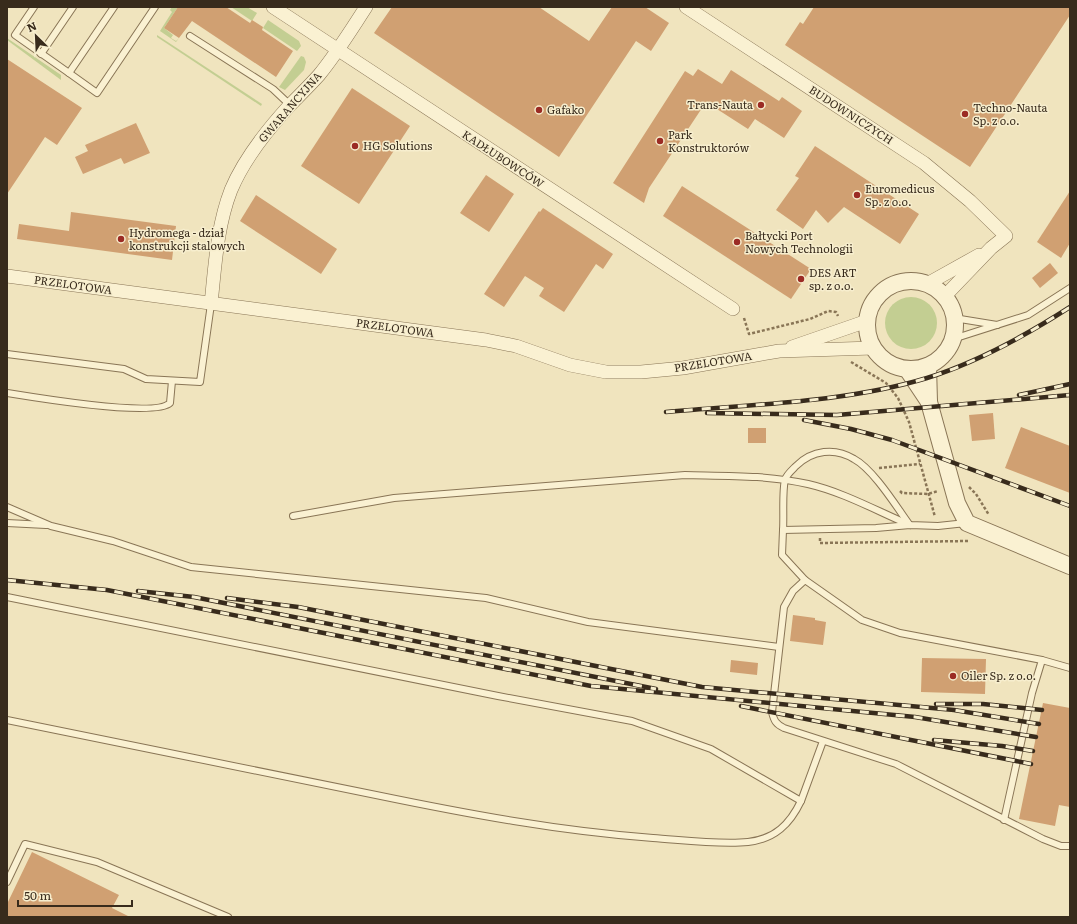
<svg xmlns="http://www.w3.org/2000/svg" width="1077" height="924" viewBox="0 0 1077 924" font-family="Literata,serif">
<style>
.green{fill:#c3ce92}
.building{fill:#d0a072}
.lines{fill:none;stroke-linecap:round;stroke-linejoin:round}
.service-casing{stroke:#897556;stroke-width:8}
.minor-casing{stroke:#897556;stroke-width:14}
.tertiary-casing{stroke:#897556;stroke-width:18}
.path{stroke:#897556;stroke-width:2.5;stroke-dasharray:3 2;stroke-linecap:butt}
.service{stroke:#faf1d2;stroke-width:6}
.minor{stroke:#faf1d2;stroke-width:13}
.tertiary{stroke:#faf1d2;stroke-width:16}
.rail-casing{stroke:#382b1c;stroke-width:4.5}
.rail{stroke:#f7eece;stroke-width:3;stroke-dasharray:9;stroke-linecap:butt}
.poi-dot{fill:#9b2b24;stroke:#f7eece;stroke-width:1.5}
.labels{text-anchor:middle;stroke-width:3;stroke-linejoin:round;paint-order:stroke}
.poi-label{font-size:11px;fill:#382b1c;stroke:#f7eece;text-anchor:start}
.street-label{font-size:11px;fill:#382b1c;stroke:#f7eece}
</style>
<rect width="100%" height="100%" fill="#f0e4be"/>
<!-- green -->
<g class="green">
<polygon points="172,7 178,7 164,28 173,35 171,38 176,41 179,38 176,42 160,31 172,12 170,10"/>
<polygon points="231,7 247,7 257,13 252,21"/>
<polygon points="268,20 299,41 301,46 297,51 263,28"/>
<polygon points="157,35 262,104 261,106 157,37"/>
<polygon points="7,38 61,75 61,80 7,40"/>
<polygon points="301,56 304,57 306,62 304,70 285,90 279,87"/>
<circle cx="911" cy="323" r="26"/>
</g>
<!-- building -->
<g class="building">
<polygon points="178,7 226,7 250,23 252,20 263,27 262,30 293,51 276,77 192,21 179,38 164,28"/>
<polygon points="392,7 539,7 589,41 612,7 645,7 669,23 651,51 636,41 559,157 374,33"/>
<polygon points="814,7 1070,7 1070,15 970,167 785,45 800,22 803,24"/>
<polygon points="7,59 82,108 57,145 45,137 7,194"/>
<polygon points="698,69 722,84 731,70 779,101 782,97 802,111 784,138 755,119 748,129 706,102 649,188 644,203 613,183 685,71 693,76"/>
<polygon points="352,88 410,126 359,204 301,166"/>
<polygon points="136,123 150,153 124,164 121,158 83,174 75,157 88,151 85,145"/>
<polygon points="815,146 919,214 900,244 844,207 828,223 816,210 803,229 776,210 799,178 795,176"/>
<polygon points="486,175 514,194 489,232 460,213"/>
<polygon points="682,186 811,269 791,299 663,216"/>
<polygon points="1070,191 1070,243 1061,258 1037,242"/>
<polygon points="256,195 337,249 321,274 240,221"/>
<polygon points="543,208 613,254 603,269 596,264 564,312 539,296 544,288 525,276 504,307 484,294 539,211 540,212"/>
<polygon points="71,212 176,226 172,260 17,239 19,224 69,231"/>
<polygon points="1050,263 1058,273 1040,288 1032,278"/>
<polygon points="993,413 995,439 972,441 969,415"/>
<polygon points="1021,427 1070,446 1070,493 1005,468"/>
<rect x="748" y="428" width="18" height="15"/>
<polygon points="793,615 815,618 815,620 826,622 823,645 790,641"/>
<polygon points="922,658 986,659 985,694 921,692"/>
<polygon points="731,660 758,663 757,675 730,672"/>
<polygon points="1043,703 1070,708 1070,807 1059,805 1055,826 1019,819"/>
<polygon points="32,852 119,895 112,908 130,917 7,917 7,904"/>
</g>
<g class="lines">
<!-- service casing -->
<g class="service-casing">
<g id="service">
<polyline points="34,7 15,35 69,73 114,7"/>
<polyline points="190,36 273,89 290,105"/>
<polyline points="41,54 73,7"/>
<polyline points="69,73 97,93 155,7"/>
<polyline points="954,318 997,325"/>
<polyline points="953,339 1028,315 1070,288"/>
<polyline points="7,354 124,369 146,379 200,382 211,304"/>
<path d="M7,393C32,397 155,418 170,403L172,381"/>
<polyline points="7,507 51,526 113,541 191,567 486,598 588,622 779,647"/>
<path d="M293,516L394,498L685,475C726,476 768,475 808,484C843,492 877,511 910,525"/>
<polyline points="7,523 46,525"/>
<path d="M909,524C896,506 873,469 854,459C835,447 812,450 796,466C792,470 786,475 785,480C782,491 784,517 783,530L876,528L910,525L938,526L966,523"/>
<polyline points="783,530 782,555 805,580"/>
<polyline points="7,597 498,696 632,721 711,749 801,801 823,741"/>
<path d="M1070,668L1042,660L900,633L862,620L805,580L793,591L784,607L772,712C774,721 776,724 784,728L896,764L1043,839L1061,846H1070"/>
<path d="M7,720C130,746 253,769 376,795C468,814 559,831 653,838C682,840 720,845 748,842C775,839 790,824 801,801"/>
<polyline points="1004,820 1032,693 1042,660"/>
<polyline points="7,882 25,844 97,862 228,917"/>
</g>
</g>
<!-- minor casing -->
<g class="minor-casing">
<g id="minor">
<polyline points="273,7 733,309"/>
<polyline points="686,7 924,163 970,201 1006,236 991,248 944,297"/>
<polyline points="7,276 486,340 516,346 570,365 606,372 641,372 683,368 779,351 873,348"/>
<polyline points="927,284 979,255"/>
<path d="M211,304C215,266 217,226 231,190C244,159 267,130 290,105C300,95 310,85 319,75C337,53 351,30 366,7"/>
<polyline points="792,347 867,321"/>
</g>
</g>
<!-- tertiary casing -->
<g class="tertiary-casing">
<g id="tertiary">
<circle cx="911" cy="325" r="44"/>
<polyline points="928,366 929,402 957,503 967,523 1070,566"/>
<polyline points="907,369 929,402"/>
</g>
</g>
<!-- path -->
<g class="path">
<polyline points="744,318 749,334 810,319 828,311 836,312 838,316"/>
<polyline points="851,362 886,383 898,398 909,422 935,517"/>
<polyline points="879,468 920,464"/>
<polyline points="969,487 976,494 989,515"/>
<polyline points="900,491 902,493 928,494 938,491"/>
<polyline points="820,538 820,543 969,541"/>
</g>
<!-- service -->
<use href="#service" class="service"/>
<!-- minor -->
<use href="#minor" class="minor"/>
<!-- tertiary -->
<use href="#tertiary" class="tertiary"/>
<!-- rail casing -->
<g class="rail-casing">
<g id="rail">
<polyline points="1019,395 1070,384"/>
<path d="M666,412C752,404 844,403 927,378C978,362 1025,336 1070,307"/>
<polyline points="707,413 837,415 1070,395"/>
<polyline points="804,420 851,429 892,440 1070,506"/>
<polyline points="7,580 107,590 591,686 915,717 1036,737"/>
<polyline points="138,591 194,597 656,689"/>
<polyline points="227,598 298,607 702,687 954,710 1039,724"/>
<polyline points="936,704 983,704 1042,710"/>
<polyline points="741,706 1031,764"/>
<polyline points="934,740 1002,746 1033,751"/>
</g>
</g>
<!-- rail -->
<use href="#rail" class="rail"/>
</g>
<!-- markers -->
<g class="poi-dot">
<circle cx="761" cy="105" r="4"/>
<circle cx="539" cy="110" r="4"/>
<circle cx="965" cy="114" r="4"/>
<circle cx="660" cy="141" r="4"/>
<circle cx="355" cy="146" r="4"/>
<circle cx="857" cy="195" r="4"/>
<circle cx="121" cy="239" r="4"/>
<circle cx="737" cy="242" r="4"/>
<circle cx="801" cy="279" r="4"/>
<circle cx="953" cy="676" r="4"/>
</g>
<g class="labels">
<!-- poi labels -->
<g class="poi-label">
<text x="753" y="109" text-anchor="end">Trans-Nauta</text>
<text x="973" y="112">Techno-Nauta<tspan x="973" dy="13">Sp. z o.o.</tspan></text>
<text x="547" y="114">Gafako</text>
<text x="668" y="139">Park<tspan x="668" dy="13">Konstruktorów</tspan></text>
<text x="363" y="150">HG Solutions</text>
<text x="865" y="193">Euromedicus<tspan x="865" dy="13">Sp. z o.o.</tspan></text>
<text x="129" y="237">Hydromega - dział<tspan x="129" dy="13">konstrukcji stalowych</tspan></text>
<text x="745" y="240">Bałtycki Port<tspan x="745" dy="13">Nowych Technologii</tspan></text>
<text x="809" y="277">DES ART<tspan x="809" dy="13">sp. z o.o.</tspan></text>
<text x="961" y="680">Oiler Sp. z o.o.</text>
</g>
<!-- street labels -->
<g class="street-label">
<text transform="translate(290 107) rotate(-49)" y="4">GWARANCYJNA</text>
<text transform="translate(851 115) rotate(33)" y="4">BUDOWNICZYCH</text>
<text transform="translate(503 159) rotate(33)" y="4">KADŁUBOWCÓW</text>
<text transform="translate(73 285) rotate(8)" y="4">PRZELOTOWA</text>
<text transform="translate(395 328) rotate(8)" y="4">PRZELOTOWA</text>
<text transform="translate(713 362) rotate(-9)" y="4">PRZELOTOWA</text>
</g>
</g>
<!-- border -->
<rect width="1077" height="924" fill="none" stroke="#382b1c" stroke-width="16"/>
<!-- north arrow -->
<g transform="translate(36 36) rotate(336)" stroke="#f7eece" stroke-width="3" paint-order="stroke">
<path d="M0-3L7 15L0 10L-7 15Z" fill="#382b1c"/>
<text y="-6" font-size="11" font-weight="bold" text-anchor="middle" fill="#382b1c">N</text>
</g>
<!-- scale -->
<path d="M18 900v6h114v-6" fill="none" stroke="#382b1c" stroke-width="2"/>
<text x="24" y="900" font-size="12" fill="#382b1c" stroke="#f7eece" stroke-width="3" paint-order="stroke">50 m</text>
</svg>
